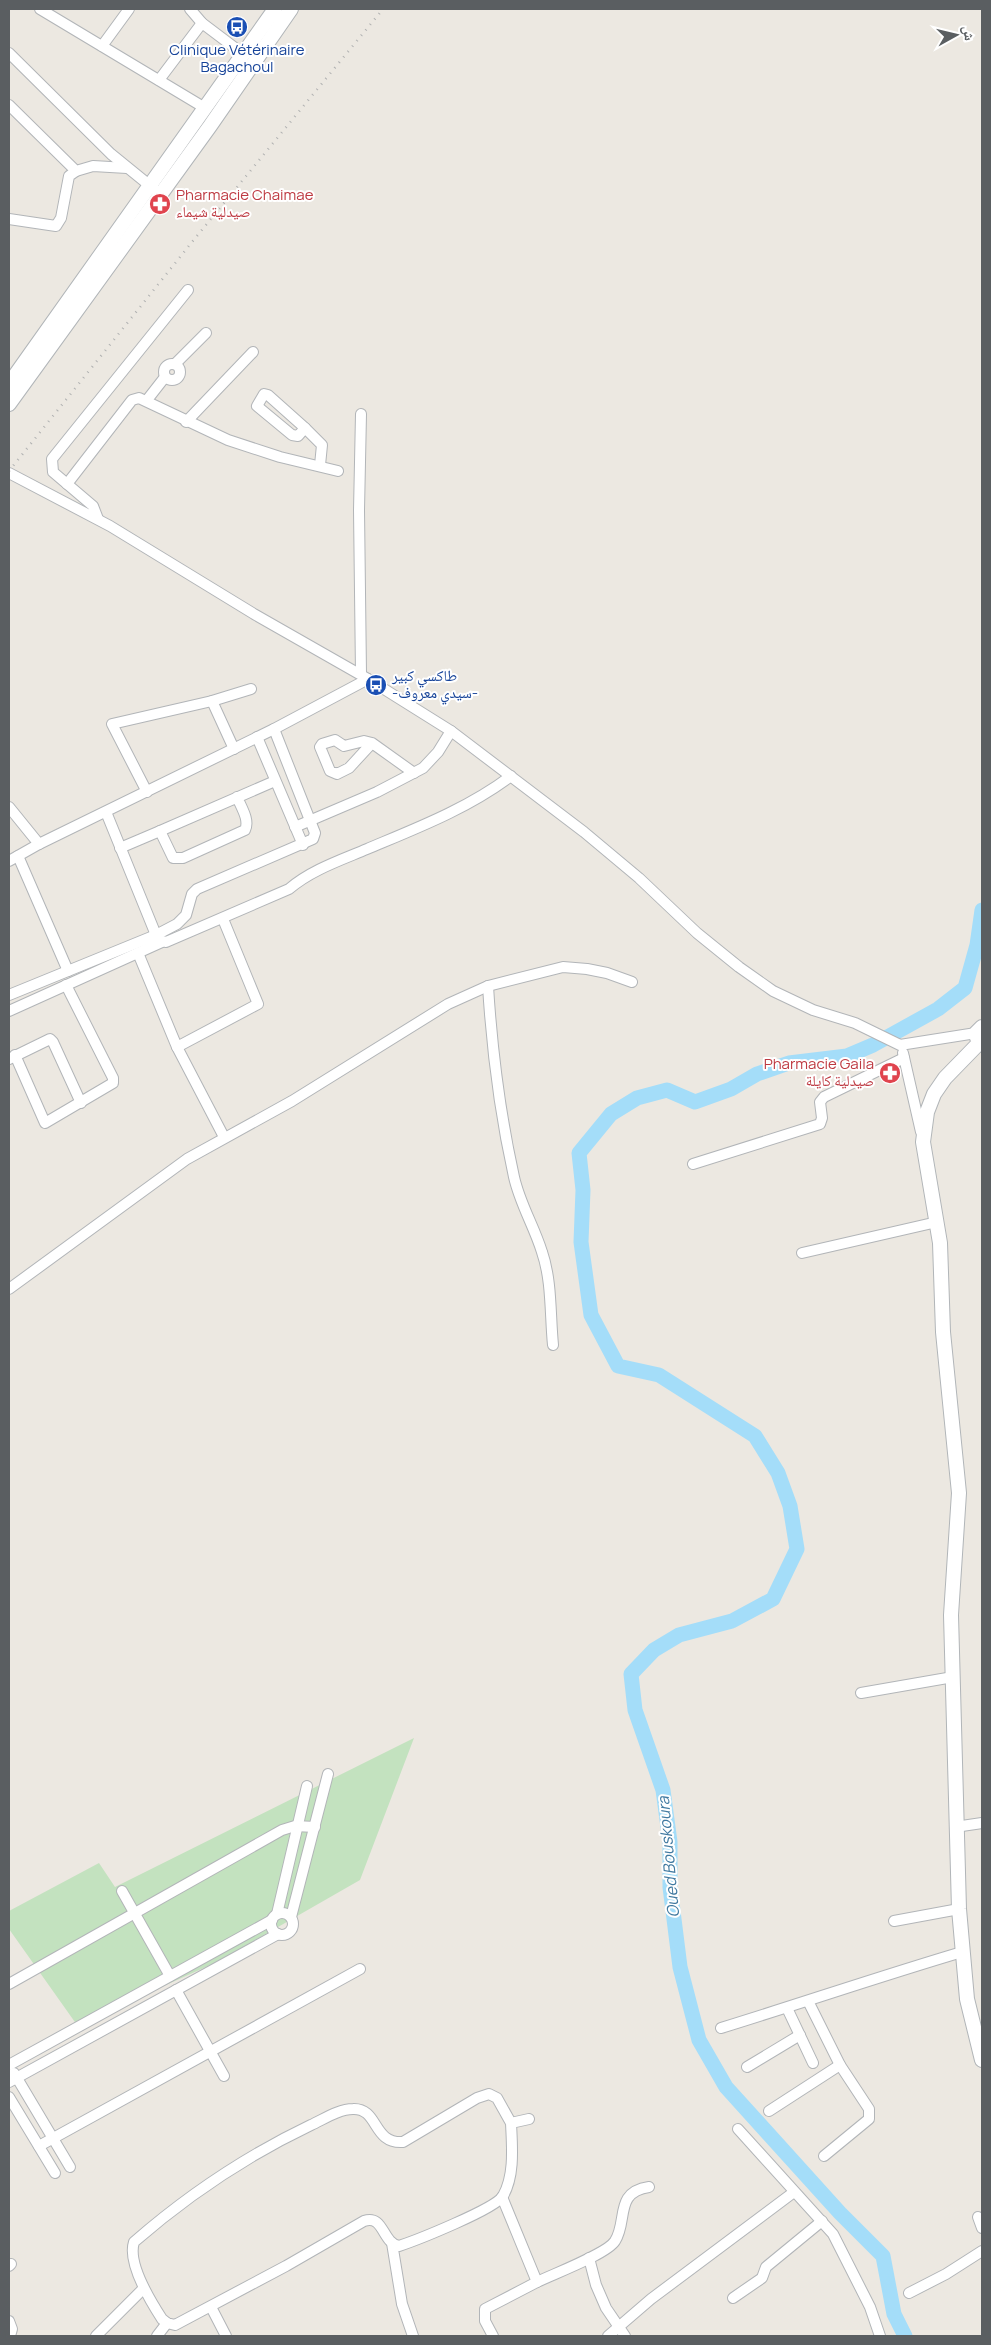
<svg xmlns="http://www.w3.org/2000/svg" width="991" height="2345" viewBox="0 0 991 2345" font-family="Manrope,'Noto Naskh Arabic',sans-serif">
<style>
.green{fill:#c3e2bf}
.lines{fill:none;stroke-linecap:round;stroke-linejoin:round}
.river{stroke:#a4ddf9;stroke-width:15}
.street-casing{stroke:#b2b5b8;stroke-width:12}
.secondary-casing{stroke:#b1b5b8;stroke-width:16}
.street{stroke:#fff;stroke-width:10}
.secondary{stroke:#fff;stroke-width:14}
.rail{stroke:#b0b1b1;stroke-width:2.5;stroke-dasharray:1 6;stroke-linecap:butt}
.labels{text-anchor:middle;stroke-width:4;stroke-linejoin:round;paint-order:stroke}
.transit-label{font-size:15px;fill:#164399;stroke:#fff}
.health-label{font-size:15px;fill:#be3a42;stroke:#fff;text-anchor:start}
.water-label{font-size:16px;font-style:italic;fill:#417aa1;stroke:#fff}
</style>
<rect width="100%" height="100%" fill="#ece8e1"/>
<!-- green -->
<polygon class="green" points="414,1738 360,1880 217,1962 77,2025 9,1929 9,1911 99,1863 115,1887"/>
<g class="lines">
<!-- river -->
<polyline class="river" points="905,2336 894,2314 883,2256 840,2213 726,2087 699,2040 680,1967 670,1887 670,1842 663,1790 635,1710 631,1674 654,1650 679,1635 732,1621 773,1599 797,1549 790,1506 778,1473 755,1436 659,1375 618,1366 591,1315 581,1242 583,1190 579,1153 611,1114 637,1098 667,1090 695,1102 731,1089 757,1074 789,1063 847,1056 873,1045 938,1009 965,988 977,945 982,910"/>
<!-- street casing -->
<g class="street-casing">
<g id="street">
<polyline points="40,9 205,108"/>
<polyline points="190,9 202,23 243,54"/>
<polyline points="102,46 129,9"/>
<polyline points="9,53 111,154 154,189"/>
<polyline points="159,80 202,23"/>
<polyline points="9,105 76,171 93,166 127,168"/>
<polyline points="9,219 56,226 61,218 69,176 76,171"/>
<circle cx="172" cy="372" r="8"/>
<polyline points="175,364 206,333"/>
<polygon points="264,394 268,395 305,428 298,436 292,435 257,406"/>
<polyline points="147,400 165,377"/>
<polyline points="186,422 253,352"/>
<polyline points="305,428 322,445 320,465"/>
<polyline points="9,473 110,526 254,614 368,679 451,731 584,832 639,878 697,933 739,967 773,991 813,1010 855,1023 900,1045 976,1033"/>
<polyline points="67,484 132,400 139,398 228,440 280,457 338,471"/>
<polyline points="98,519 93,506 53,472 52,459 188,290"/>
<polyline points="361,674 359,510 361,414"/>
<polyline points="212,701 234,749"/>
<polyline points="257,737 303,845"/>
<polyline points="372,743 349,768 337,774 330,771 320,747 322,744 335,740 344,746 364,741 372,743 414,773"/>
<polyline points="147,792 112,724 212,701 251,689"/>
<path d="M237,797C241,807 250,820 245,830L183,858H173L160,831L275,781"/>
<polyline points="9,807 39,844"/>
<path d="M106,812L156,935L159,940L166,942L289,889C311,870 341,860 367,849C417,828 467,809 511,776"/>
<polyline points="295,827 377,792 423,768 438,752 451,731"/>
<polyline points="120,848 160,831"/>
<polyline points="18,856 68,971"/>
<polyline points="9,861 39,844 274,729 368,679"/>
<polyline points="138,953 177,1047 258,1004 223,919"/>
<path d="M488,986C492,1051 500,1114 514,1177C520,1204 534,1226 542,1252C552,1281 550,1315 553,1345"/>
<polyline points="9,995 156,935 177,924 186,915 192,894 197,889 313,839 315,833 274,729"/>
<polyline points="9,1011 162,942"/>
<polyline points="177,1047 224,1137"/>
<polyline points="903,1053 921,1132"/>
<polyline points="15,1055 45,1123 113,1083 113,1078 66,985"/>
<polyline points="9,1059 50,1039 53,1042 81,1103"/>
<polyline points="693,1164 820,1124 822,1118 820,1102 824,1097 904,1058"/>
<polyline points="802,1253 937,1222"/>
<polyline points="9,1289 187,1159 292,1101 448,1004 488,986 563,967 587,969 607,973 632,982"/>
<polyline points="861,1693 953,1677"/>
<polyline points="955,1827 982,1823"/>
<polyline points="122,1891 170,1976"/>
<circle cx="282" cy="1924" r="11"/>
<polyline points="277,1914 307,1786"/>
<polyline points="291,1917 328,1774"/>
<polyline points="894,1921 959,1909"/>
<polyline points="9,1984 282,1830 295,1826 315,1827"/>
<polyline points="176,1990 224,2076"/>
<polyline points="808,2001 840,2065 869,2109 869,2119 824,2156"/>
<polyline points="787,2008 813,2063"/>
<path d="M721,2028C802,2003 881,1976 962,1952"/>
<polyline points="9,2065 272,1920"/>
<polyline points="747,2067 800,2035"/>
<polyline points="14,2073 70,2167"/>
<polyline points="9,2082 278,1934"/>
<polyline points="9,2097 55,2173"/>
<polyline points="769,2111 840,2065"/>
<path d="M511,2123C512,2146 515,2175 503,2196C495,2209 417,2240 399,2246C382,2243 384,2214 364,2221L286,2266L175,2325L167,2323L162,2319C151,2302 127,2263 134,2242C188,2195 246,2156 311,2125C324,2119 339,2109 353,2109C379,2108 372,2144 403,2142L477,2098L489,2094L497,2098L511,2123L529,2119"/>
<polyline points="738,2129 833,2234 870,2307 880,2336"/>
<polyline points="39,2146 360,1969"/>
<path d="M502,2197L537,2282C553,2274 607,2254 615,2241C628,2221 614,2192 649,2187"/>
<polyline points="978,2217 982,2228"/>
<polyline points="392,2243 402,2304 413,2336"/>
<polyline points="589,2258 596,2285 606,2308 625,2336"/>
<polyline points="9,2266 11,2264"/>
<polyline points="909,2293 946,2274 982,2251"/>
<polyline points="733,2298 762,2278 766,2267 822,2221"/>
<polyline points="211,2307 226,2336"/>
<polyline points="9,2321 12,2329 10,2336"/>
<polyline points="96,2336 143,2289"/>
<polyline points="157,2336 167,2323"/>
<polyline points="493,2336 485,2321 485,2309 537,2282"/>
<polyline points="608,2336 651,2299 794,2192"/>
</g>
</g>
<!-- secondary casing -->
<g class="secondary-casing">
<g id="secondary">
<polyline points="9,384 275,9"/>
<polyline points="9,404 210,126 291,9"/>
<polyline points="982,1027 976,1033 977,1038 982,1041"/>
<polyline points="981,1041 945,1078 934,1094 927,1112 923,1142 940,1243 943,1332 959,1493 951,1615 959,1909 967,1999 982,2060"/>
</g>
</g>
<!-- street -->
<use href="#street" class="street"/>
<!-- secondary -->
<use href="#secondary" class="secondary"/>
<!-- rail -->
<polyline class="rail" points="9,471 192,242 383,9"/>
</g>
<!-- icons -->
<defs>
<g id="bus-disc" transform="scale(1.125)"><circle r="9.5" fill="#1a4fb4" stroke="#fff"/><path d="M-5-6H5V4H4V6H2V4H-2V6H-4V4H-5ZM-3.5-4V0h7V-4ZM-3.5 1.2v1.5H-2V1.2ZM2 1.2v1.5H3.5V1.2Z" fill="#fff"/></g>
<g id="pharmacy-disc" transform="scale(1.125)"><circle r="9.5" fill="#e0444e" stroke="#fff"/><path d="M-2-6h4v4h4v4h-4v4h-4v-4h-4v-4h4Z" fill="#fff"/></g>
</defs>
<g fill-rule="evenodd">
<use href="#bus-disc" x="237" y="27"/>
<use href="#pharmacy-disc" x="160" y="204"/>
<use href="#bus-disc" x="376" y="685"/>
<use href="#pharmacy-disc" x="890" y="1073"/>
</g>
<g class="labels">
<!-- transit labels -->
<g class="transit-label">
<text x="237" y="55">Clinique Vétérinaire<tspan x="237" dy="17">Bagachoul</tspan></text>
<text x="392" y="681" text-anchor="start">طاكسي كبير<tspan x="392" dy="17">-سيدي معروف-</tspan></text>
</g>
<!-- health labels -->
<g class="health-label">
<text x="176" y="200">Pharmacie Chaimae<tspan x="176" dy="17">صيدلية شيماء</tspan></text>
<text x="874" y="1069" text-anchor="end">Pharmacie Gaila<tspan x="874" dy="17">صيدلية كايلة</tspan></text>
</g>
<!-- water labels -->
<g class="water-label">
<text transform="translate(668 1857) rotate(-95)" y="6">Oued Bouskoura</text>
</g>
</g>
<!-- border -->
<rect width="991" height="2345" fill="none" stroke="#5a5e61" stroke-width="20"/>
<!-- north arrow -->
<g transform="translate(956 35) rotate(82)" stroke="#ffffff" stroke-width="4" paint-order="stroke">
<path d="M0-4L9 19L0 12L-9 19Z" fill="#5a5e61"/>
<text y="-8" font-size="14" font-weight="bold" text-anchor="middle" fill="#5a5e61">ش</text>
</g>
</svg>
